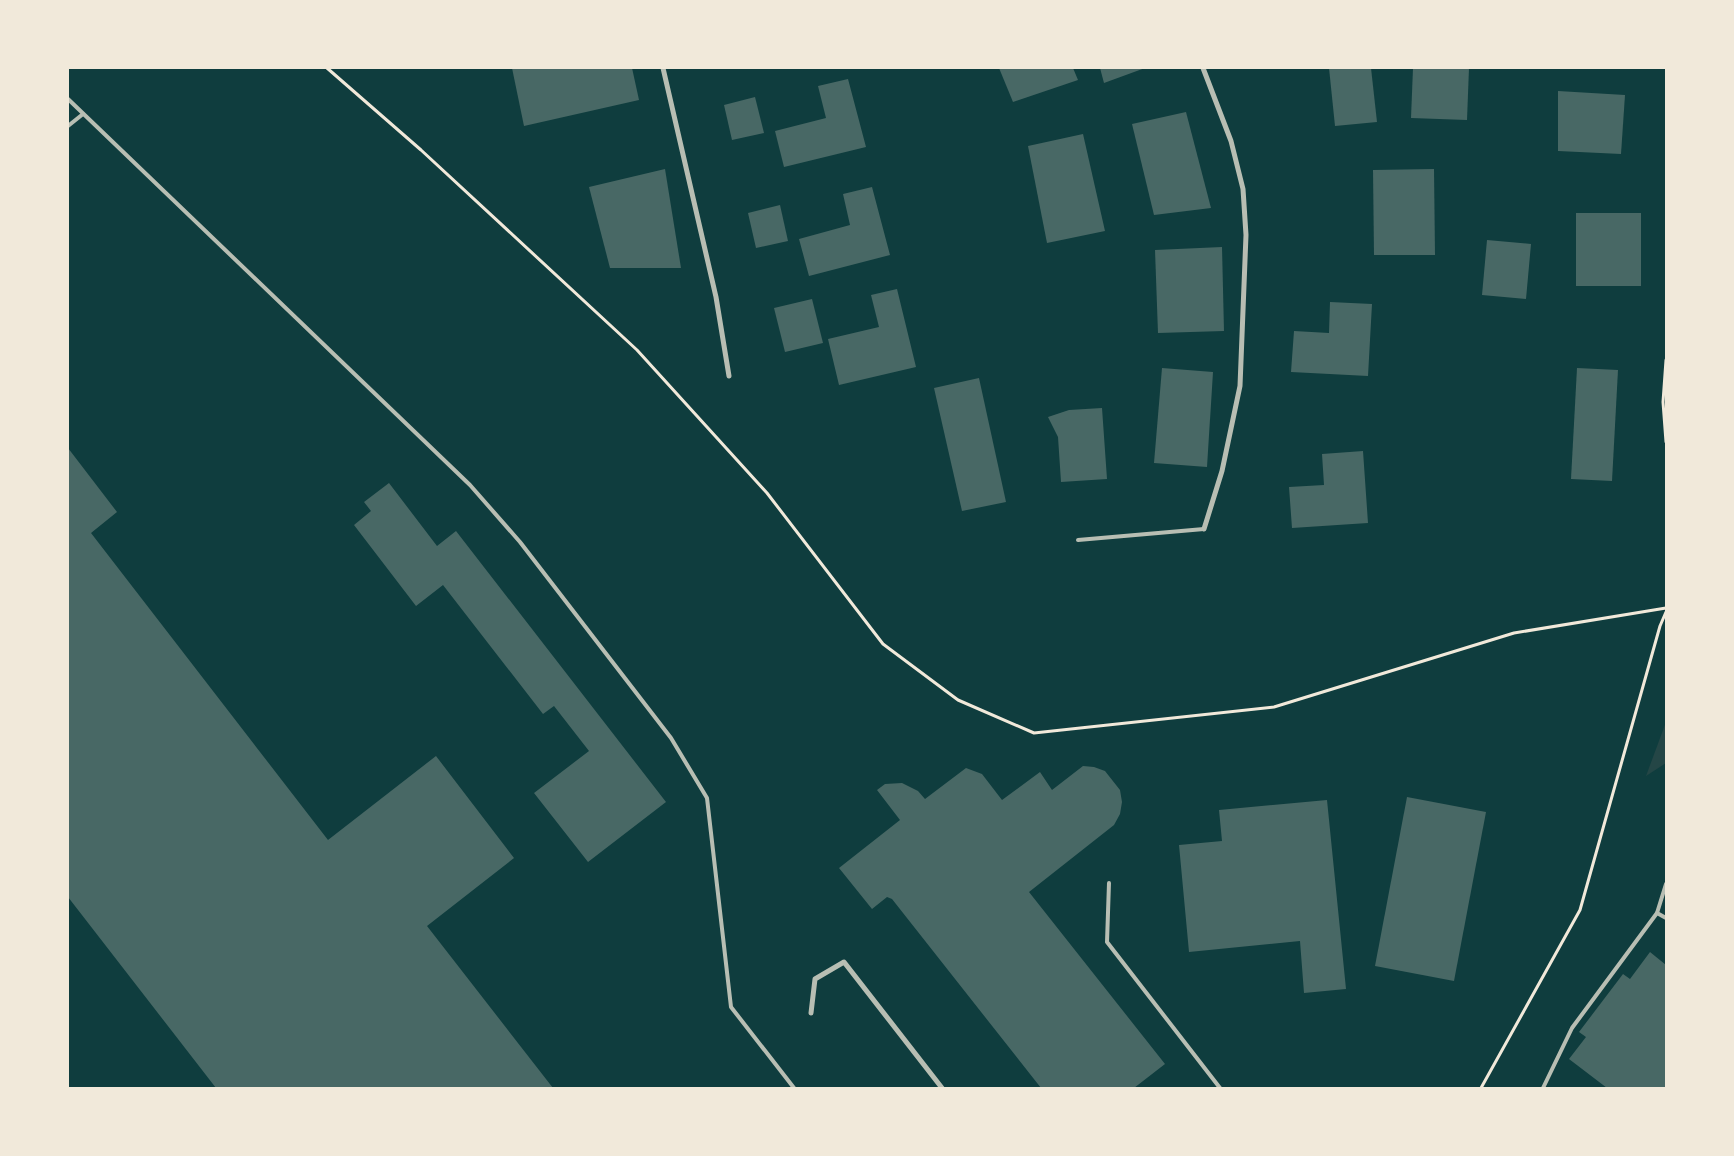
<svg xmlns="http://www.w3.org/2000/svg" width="1734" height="1156" viewBox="0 0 1734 1156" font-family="Barlow,sans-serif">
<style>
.green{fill:#244646}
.building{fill:#486865}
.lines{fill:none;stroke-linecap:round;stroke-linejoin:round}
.path{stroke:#f1e9da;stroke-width:3}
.service{stroke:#b8beb3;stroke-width:4}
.minor{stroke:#b8beb3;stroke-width:5}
</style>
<rect width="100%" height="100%" fill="#0f3d3e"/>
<!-- green -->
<polygon class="green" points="1666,722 1666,763 1646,776"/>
<!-- building -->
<g class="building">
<polygon points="512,68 632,68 639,100 524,126"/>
<polygon points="999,68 1073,68 1078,80 1013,102"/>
<polygon points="1100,68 1145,68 1104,83"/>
<polygon points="1329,68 1371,68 1377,122 1335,126"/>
<polygon points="1413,68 1469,68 1467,120 1411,118"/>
<polygon points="848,79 866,147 784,167 775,131 826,118 818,86"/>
<polygon points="1558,91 1625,95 1621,154 1558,151"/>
<polygon points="755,97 764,133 732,140 724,105"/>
<polygon points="1186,112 1211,208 1154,215 1132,124"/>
<polygon points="1083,134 1105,231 1047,243 1028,146"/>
<polygon points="665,169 681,268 610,268 589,187"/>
<polygon points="1434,169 1435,255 1374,255 1373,170"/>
<polygon points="872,187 890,255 809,276 799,239 850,225 843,194"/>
<polygon points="780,205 788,241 756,248 748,213"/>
<rect x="1576" y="213" width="65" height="73"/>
<polygon points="1487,240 1531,244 1526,299 1482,295"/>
<polygon points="1222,247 1224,331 1158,333 1155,250"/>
<polygon points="897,289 916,367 839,385 828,339 879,327 871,295"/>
<polygon points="812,299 823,343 785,352 774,308"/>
<polygon points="1330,302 1372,304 1368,376 1291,372 1294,331 1329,333"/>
<polygon points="1162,368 1213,372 1207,467 1154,463"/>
<polygon points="1577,368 1618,370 1612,481 1571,479"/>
<polygon points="979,378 1006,502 962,511 934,388"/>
<polygon points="1102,408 1107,479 1061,482 1058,437 1048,417 1069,410"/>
<polygon points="68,448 117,512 91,533 328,840 436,756 514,858 427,926 553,1088 216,1088 68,897"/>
<polygon points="1363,451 1368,523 1292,528 1289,487 1324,485 1322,454"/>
<polygon points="389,483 437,546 456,531 666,802 588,862 534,793 589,751 554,706 543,714 443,585 416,606 354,525 371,511 364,502"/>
<polygon points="1083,766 1094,767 1105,771 1120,790 1122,802 1120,814 1114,825 1029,892 1165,1064 1134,1088 1041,1088 892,899 887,897 872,909 839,868 900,820 877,790 885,784 902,783 918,791 925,799 966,768 982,774 1002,800 1040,772 1052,790"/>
<polygon points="1407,797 1486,812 1454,981 1375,966"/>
<polygon points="1327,800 1346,989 1304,993 1300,941 1189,952 1179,845 1222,841 1219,810"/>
<polygon points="1650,952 1666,965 1666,1088 1607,1088 1569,1059 1586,1037 1579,1032 1623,974 1630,979"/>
</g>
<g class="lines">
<!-- path -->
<g class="path">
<polyline points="327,68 421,150 637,350 767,493 883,644 958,700 1034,733 1274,707 1514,633 1666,608"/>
<polyline points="1666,360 1663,402 1666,442"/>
<polyline points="1481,1088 1580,910 1660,626 1666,612"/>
</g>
<!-- service -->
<g class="service">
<polyline points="68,99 470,485 520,542 671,738 707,798 731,1007 794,1088"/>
<polyline points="68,126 83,114"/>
<polyline points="1078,540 1204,529"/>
<polyline points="1109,883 1107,942 1220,1088"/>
<polyline points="1657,913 1666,918"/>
<polyline points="1543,1088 1572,1028 1657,913 1666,884"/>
</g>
<!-- minor -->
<g class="minor">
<polyline points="663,68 716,297 729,376"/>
<polyline points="1203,68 1231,141 1243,189 1246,235 1240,386 1222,471 1204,529"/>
<polyline points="811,1013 815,979 844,962 942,1088"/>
</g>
</g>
<!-- border -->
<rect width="1734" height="1156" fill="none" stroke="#f1e9da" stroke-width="138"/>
</svg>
